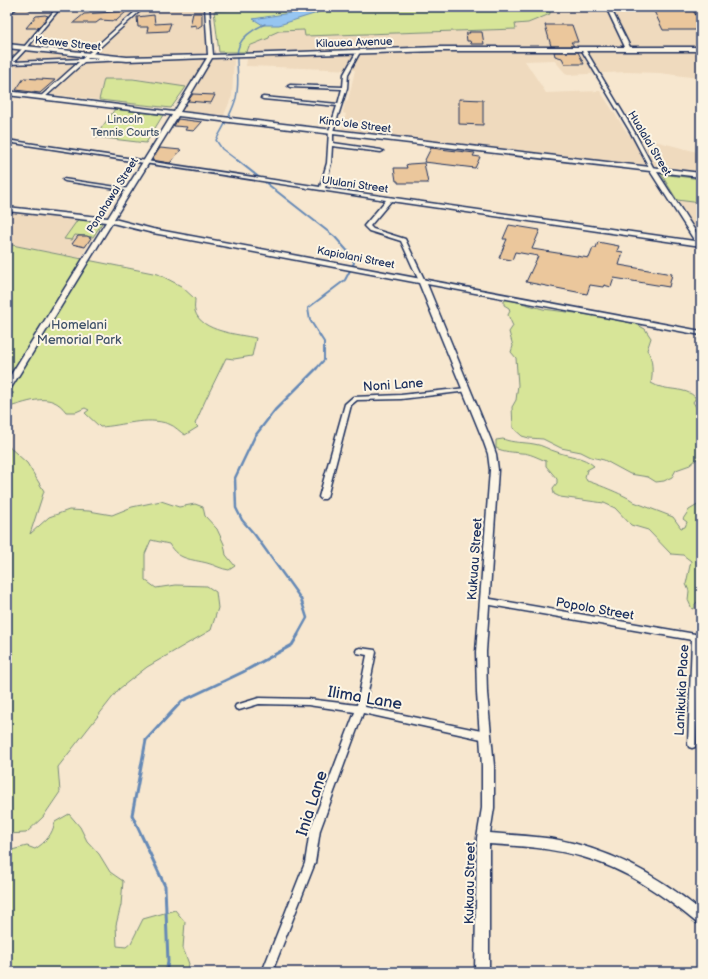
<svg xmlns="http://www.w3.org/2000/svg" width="708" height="979" viewBox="0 0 708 979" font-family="'Balsamiq Sans',sans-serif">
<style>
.built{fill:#efdabe}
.green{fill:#d7e598;stroke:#798a7b}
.water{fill:#96c5f1;stroke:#6589b6}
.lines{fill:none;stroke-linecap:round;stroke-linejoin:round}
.stream-far3{stroke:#6589b6;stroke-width:1.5}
.stream-far2{stroke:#6589b6;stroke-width:2}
.stream-far1{stroke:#6589b6;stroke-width:2.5}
.stream{stroke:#6589b6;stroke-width:3}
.building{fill:#ebc79c;stroke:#1b2f5e}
.minor-casing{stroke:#1b2f5e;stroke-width:3}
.tertiary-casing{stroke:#1b2f5e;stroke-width:3}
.secondary-casing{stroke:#1b2f5e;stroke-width:3}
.minor{fill:#fcf5e5;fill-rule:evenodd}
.tertiary{fill:#fcf5e5;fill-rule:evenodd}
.secondary{fill:#fcf5e5;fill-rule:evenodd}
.labels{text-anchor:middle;stroke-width:4;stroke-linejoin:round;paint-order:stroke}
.far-street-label{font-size:11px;fill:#1b2f5e;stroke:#fcf5e5}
.far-park-label{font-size:11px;fill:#41536a;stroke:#fcf5e5}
.park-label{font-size:13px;fill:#41536a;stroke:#fcf5e5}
.street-label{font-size:13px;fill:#1b2f5e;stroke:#fcf5e5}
.near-street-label{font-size:16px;fill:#1b2f5e;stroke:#fcf5e5}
</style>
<rect width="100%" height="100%" fill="#f7e7cf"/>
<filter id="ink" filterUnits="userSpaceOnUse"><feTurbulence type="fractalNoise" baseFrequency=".025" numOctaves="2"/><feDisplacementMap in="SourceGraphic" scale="8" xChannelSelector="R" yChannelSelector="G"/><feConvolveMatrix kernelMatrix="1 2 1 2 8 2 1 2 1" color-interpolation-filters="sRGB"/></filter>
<g filter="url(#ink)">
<!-- built -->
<g class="built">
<polygon points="7,7 35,9 131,10 163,7 237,7 236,9 203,11 207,58 234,58 232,96 224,115 181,111 196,88 173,86 134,78 104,79 99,100 7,89"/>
<polygon points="550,7 701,7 701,62 698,78 660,73 626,72 567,75 554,60 525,61 546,93 600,91 628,134 701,153 701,172 342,130 346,114 343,113 345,101 348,101 355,70 246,66 249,46 269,38 270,35 279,31 304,30 306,36 516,29 514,24 528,23 550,14"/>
<polygon points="701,179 701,238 677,200"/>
<polygon points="7,210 104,220 80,258 7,244"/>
</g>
<!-- green -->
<g class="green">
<polygon points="237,7 550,7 550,14 528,23 515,24 516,29 305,36 304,30 279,31 270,35 269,38 249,46 247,52 219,52 214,11 236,9"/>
<polygon points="104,79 133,79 186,87 171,108 99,100"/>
<polygon points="115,109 163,115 146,143 95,137"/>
<polygon points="661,174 701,179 701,203 677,200"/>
<polygon points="79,218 104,220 93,237 75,235 72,240 64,239"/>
<path d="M7,244L158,274L181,286L195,299C195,302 194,308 195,311C201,332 238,334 256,338L252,356L234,359L226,358L205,401L195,424L198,427L185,435C180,432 175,426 169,424C146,416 123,426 100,427L85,413L89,410L85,408L76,412H66C51,391 29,402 9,407L8,397L14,393L7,392Z"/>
<path d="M507,299L543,309L599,316L636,324L645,329L651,338L647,350C653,356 653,375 651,383C665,392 686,386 696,398L693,402L701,415V451L698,458L690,465L676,470L672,477L664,481L656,482L648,477L630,474L604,460L591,457L581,452L561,448L543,439L529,438L522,436L513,428L512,407L516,400L518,385L516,358L511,352L513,346L509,332L513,326L508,315L510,311L509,308L504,305V301Z"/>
<path d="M503,439C513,443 523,442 534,444C543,445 549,450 557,452C570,457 583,456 594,466L587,470L585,477L587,481C595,483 630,497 634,502L673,517L681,528L685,527L687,522L683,519L689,510L701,503V583L698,584L701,599L695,604V608L692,609L688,600L689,591L686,584L691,561L683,555L671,554L648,530L631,525L615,508L604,503L560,497L554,494L553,488L557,483V479L546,466V461C538,458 530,453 521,453C513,452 504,452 496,448V440Z"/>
<path d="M7,445L27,463L44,491L30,534L49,517L69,510L89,511L112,515L132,507L161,501L179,507L195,504L203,507L205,516L217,529L224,544L226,555L235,566L229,570C221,569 215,565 207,563C191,559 178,560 169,544L151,540L145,554V580L156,588L176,585L207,586L216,592L218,608L211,630L147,667L119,689L58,767L60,792L43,817L26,833L7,834Z"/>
<path d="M69,814L80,827L87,841L99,854L110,872L123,881L121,905L116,925L117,946L126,947L131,943L143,919L175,910L185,922L183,948L189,964L186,972H7V853L8,851L27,846L35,849C46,842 52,835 55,822Z"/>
</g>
<!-- water -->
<polygon class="water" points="303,11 317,13 279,25 263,25 253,19"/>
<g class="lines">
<!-- stream-far3 -->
<g class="stream-far3">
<polyline points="313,13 338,7"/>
<path d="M238,161L222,149L216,140C224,126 232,113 236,98C244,62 221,44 265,24"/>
</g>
<!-- stream-far2 -->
<polyline class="stream-far2" points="237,160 335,237 351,255 354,263 345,280 308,308 310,320 324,342 324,360 316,369"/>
<!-- stream-far1 -->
<polyline class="stream-far1" points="297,636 307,618 301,599 255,535 242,520 236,508 235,478 255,436 275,410 317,368"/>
<!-- stream -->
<polyline class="stream" points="166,972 168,962 165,886 132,815 146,740 182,701 243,672 292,645 298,635"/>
</g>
<!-- building -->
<g class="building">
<polygon points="652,7 691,7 701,24 701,30 663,30"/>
<polygon points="127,11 116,21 100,20 96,23 73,23 84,14"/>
<polygon points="193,13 202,13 202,25 196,29 196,25 190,26"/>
<polygon points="45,15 48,16 38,28 26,28 36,16"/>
<polygon points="154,15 155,24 171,23 168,31 147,32 148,27 138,27 137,17"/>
<polygon points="545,25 572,25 578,42 571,42 574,46 551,46"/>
<polygon points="469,32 482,32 484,44 471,44 470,41 467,41 466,33 470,33"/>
<polygon points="554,52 578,52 584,64 565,64 562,58 555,56"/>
<polygon points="24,78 39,79 55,80 40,93 16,90"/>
<polygon points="193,94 215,95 211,103 188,101"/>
<polygon points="459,99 483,100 483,125 459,124"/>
<polygon points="178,119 202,122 194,131 185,130 187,127 174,126"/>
<polygon points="160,148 181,150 170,163 152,160"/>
<polygon points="431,148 475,153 473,156 480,157 475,168 424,162"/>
<polygon points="424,163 428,183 398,183 398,181 396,181 394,168 407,168 406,165 409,164"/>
<polygon points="509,225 540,230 532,249 589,258 593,248 596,248 598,242 619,246 617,251 623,252 619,265 672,274 669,287 614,278 611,287 604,285 603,287 590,285 587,294 526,282 538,256 515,252 512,260 499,258 507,239 503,239"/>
<polygon points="78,236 87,236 91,238 85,247 72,244"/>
</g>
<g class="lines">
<!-- minor casing -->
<g class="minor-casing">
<g id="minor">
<polygon points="14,7 18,7 7,15 7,12"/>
<polygon points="138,7 142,7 140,11 87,59 125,58 126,58 126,60 84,62 44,98 40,97 79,62 7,64 7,62 9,62 24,47 54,11 57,12 26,49 14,62 82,59 137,10"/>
<polygon points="582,48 585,49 635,133 654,169 654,170 650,169 631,133 581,49"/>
<polygon points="357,51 360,52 348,74 347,88 333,131 333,143 381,150 383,151 381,152 332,146 331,163 325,188 701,242 701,246 391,201 370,226 373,229 405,239 425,281 422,283 419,281 401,241 369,231 364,226 386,200 7,142 7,140 320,187 327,163 329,131 337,106 263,99 261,98 263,97 338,104 342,89 290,87 288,86 290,85 343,87 344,74"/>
<polygon points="63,179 130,189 132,190 130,191 65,181 63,180"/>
<polygon points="466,388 469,390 468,391 401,399 357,400 351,405 327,497 325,499 321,499 319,497 345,404 353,397 401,395"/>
<polygon points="485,598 701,635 701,641 700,641 696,744 695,747 692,748 689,747 688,744 692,640 485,604 482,603 481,601 482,599"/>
<polygon points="360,648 375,650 376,652 365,707 486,732 489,733 490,736 489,739 486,740 363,713 320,830 315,863 272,972 262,972 305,863 310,830 355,712 308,705 259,704 239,710 236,709 235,707 236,705 259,698 308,699 357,705 367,655 357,653 356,651 357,649"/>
</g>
</g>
<!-- tertiary casing -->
<g class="tertiary-casing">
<path id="tertiary" d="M205,7H209L213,55L440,47H625L606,7H610L630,47H701V51H440L212,58L180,112L701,173V177L657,172L701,240V248L698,246L650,171L178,116L114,219L153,229L701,331V335L427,284L491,440L496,454L498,470L486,652L487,693L494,766V808L490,833C511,835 533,836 554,839C609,849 658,875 701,911V925L697,923C663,895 626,869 583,857C552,848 521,846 489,844V972H475L477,838L482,808V766L477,693L476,652L490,470L488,454L483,440L419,283L153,233L112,223L11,388L7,391V381L106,222L7,211V207L108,218L172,115L7,95V91L174,112L207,58L127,61L7,48V44L127,57L208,55Z"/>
</g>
<!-- secondary casing -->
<g class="secondary-casing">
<g id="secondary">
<polygon points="27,7 56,7 53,9 30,9"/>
<polygon points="76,7 136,7 133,9 79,9"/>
</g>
</g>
<!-- minor -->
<use href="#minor" class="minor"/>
<!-- tertiary -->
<use href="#tertiary" class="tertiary"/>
<!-- secondary -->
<use href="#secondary" class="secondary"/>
</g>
</g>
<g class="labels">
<!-- far-street labels -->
<g class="far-street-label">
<text transform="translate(354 42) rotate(-2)" y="4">Kilauea Avenue</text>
<text transform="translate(68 43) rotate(6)" y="4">Keawe Street</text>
<text transform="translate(355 124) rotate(7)" y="4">Kinoʻole Street</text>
<text transform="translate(650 143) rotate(59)" y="4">Hualalai Street</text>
<text transform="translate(355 184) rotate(8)" y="4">Ululani Street</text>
<text transform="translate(112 195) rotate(-58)" y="4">Ponahawai Street</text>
<text transform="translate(356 257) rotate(11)" y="4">Kapiolani Street</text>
</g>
<!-- far-park labels -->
<g class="far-park-label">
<text x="125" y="123">Lincoln<tspan x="125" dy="13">Tennis Courts</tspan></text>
</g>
<!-- park labels -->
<g class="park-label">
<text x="79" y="329">Homelani<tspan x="79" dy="15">Memorial Park</tspan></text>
</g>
<!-- street labels -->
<g class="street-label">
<text transform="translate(393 384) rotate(-4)" y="5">Noni Lane</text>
<text transform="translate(474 559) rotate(-86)" y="5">Kukuau Street</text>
<text transform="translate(595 608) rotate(10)" y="5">Popolo Street</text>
<text transform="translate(681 690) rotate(-87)" y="5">Lanikukia Place</text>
<text transform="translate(469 883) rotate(-89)" y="5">Kukuau Street</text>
</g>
<!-- near-street labels -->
<g class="near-street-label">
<text transform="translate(365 697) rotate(10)" y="6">Ilima Lane</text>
<text transform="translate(311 803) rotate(-72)" y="6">Inia Lane</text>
</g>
</g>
<!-- margin -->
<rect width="708" height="979" fill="none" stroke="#fcf5e5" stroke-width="24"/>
<rect x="12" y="12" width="684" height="955" fill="none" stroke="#1b2f5e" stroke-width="1.5" filter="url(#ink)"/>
</svg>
